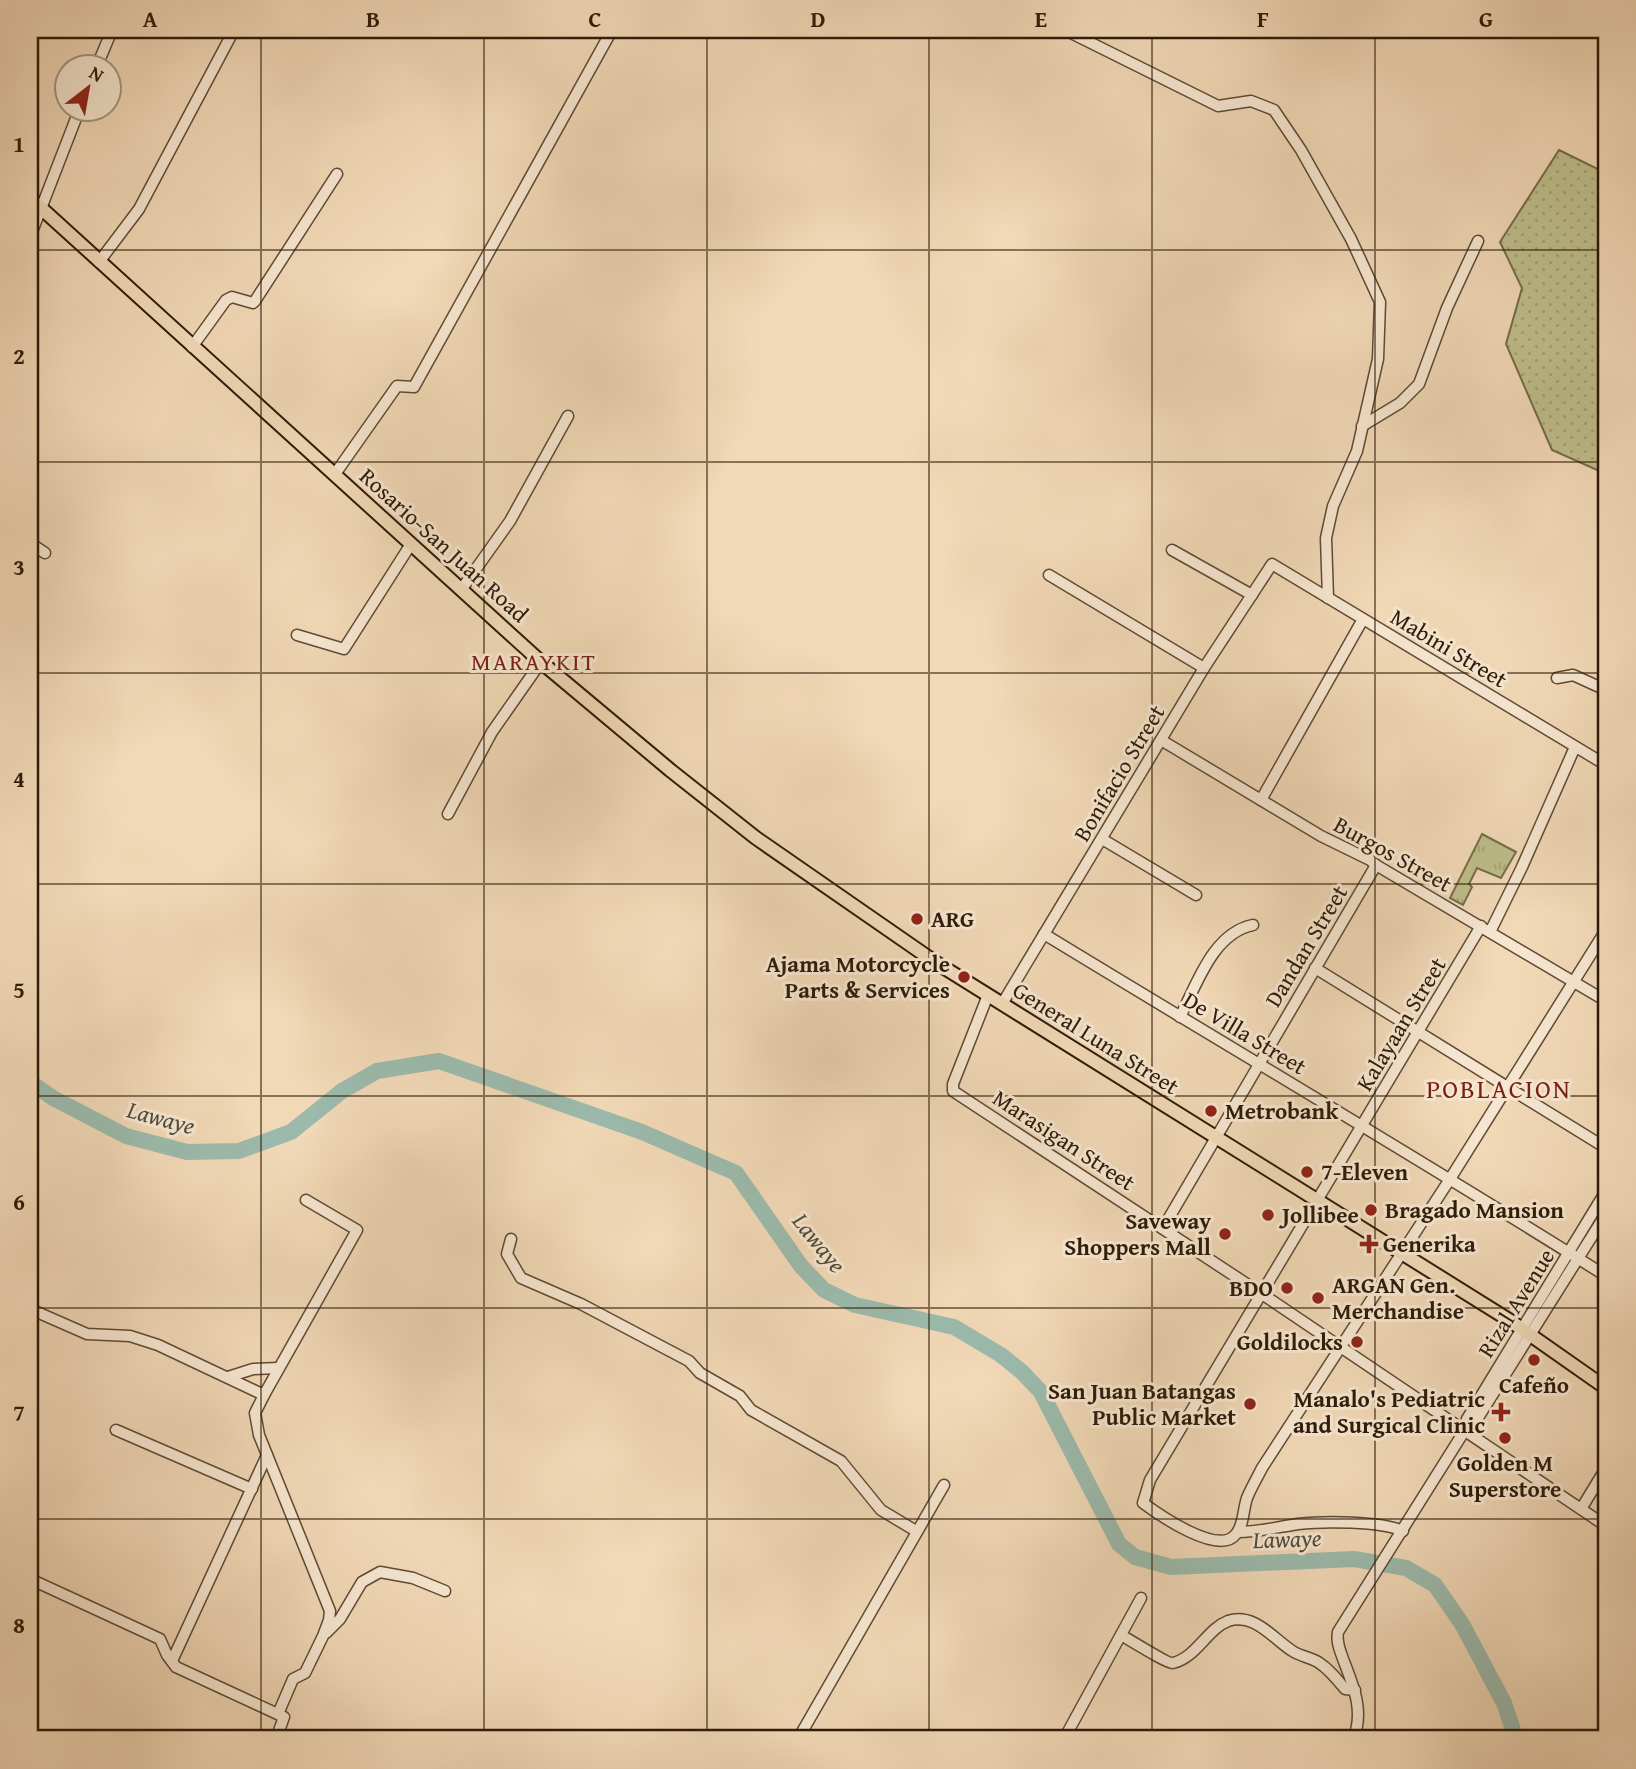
<svg xmlns="http://www.w3.org/2000/svg" width="1636" height="1769" viewBox="0 0 1636 1769" font-family="'Gentium Book Plus',serif">
<style>
.grass{fill:url(#grass-tufts);stroke:#766c4a;stroke-width:2}
.park{fill:url(#park-dots);stroke:#766c4a;stroke-width:2}
.lines{fill:none;stroke-linecap:round;stroke-linejoin:round}
.river{stroke:#9bbaac;stroke-width:16}
.minor-casing{stroke:#5f4a34;stroke-width:13}
.major-casing{stroke:#2e1b08;stroke-width:16}
.minor{stroke:#f6e6d0;stroke-width:10}
.major{stroke:#f1d8b6;stroke-width:12}
.grid{fill:none;stroke:#2e1b08;stroke-width:2;stroke-opacity:0.55}
.poi-dot{fill:#8f2418;stroke:#f6e6d0;stroke-width:2.5}
.labels{text-anchor:middle;stroke-width:6;stroke-linejoin:round;paint-order:stroke}
.street-label{font-size:23px;fill:#2e1b08;stroke:#f6e6d0}
.poi-label{font-size:23px;font-weight:bold;fill:#2e1b08;stroke:#f6e6d0;text-anchor:start}
.neighbourhood-label{font-size:24px;letter-spacing:2px;fill:#7a1f14;stroke:#f6e6d0}
.water-label{font-size:24px;font-style:italic;fill:#4f4b39;stroke:#f6e6d0}
.quarter-label{font-size:26px;letter-spacing:2px;fill:#7a1f14;stroke:#f6e6d0}
.neatline{fill:none;stroke:#2e1b08;stroke-width:2.5}
.grid-label{font-size:23px;text-anchor:middle;font-weight:bold;fill:#2e1b08}
</style>
<defs>
<pattern id="grass-tufts" width="24" height="20" patternUnits="userSpaceOnUse" patternTransform="scale(1.75)"><rect width="24" height="20" fill="#bebe8b"/><path d="M3 7l-1-3M5 7V3M7 7l1-3M15 17l-1-3M17 17v-4M19 17l1-3" fill="none" stroke="#a4a376"/></pattern>
<pattern id="park-dots" width="8" height="8" patternUnits="userSpaceOnUse" patternTransform="scale(1.75)"><rect width="8" height="8" fill="#bebe8b"/><path d="M2 2h.1M6 6h.1" fill="none" stroke="#a4a376" stroke-width="1.8" stroke-linecap="round"/></pattern>
</defs>
<rect width="100%" height="100%" fill="#f1d8b6"/>
<filter id="stains"><feTurbulence type="fractalNoise" baseFrequency=".00286" numOctaves="4"/><feColorMatrix values="0 0 0 0 .2 0 0 0 0 .09 0 0 0 0 .02 0 0 0 .5 -.17"/></filter>
<radialGradient id="worn" r=".72"><stop offset=".6" stop-color="#630" stop-opacity="0"/><stop offset="1" stop-color="#630" stop-opacity=".3"/></radialGradient>
<!-- grass -->
<polygon class="grass" points="1482,834 1516,852 1501,878 1477,868 1469,884 1472,887 1463,905 1450,898"/>
<!-- park -->
<polygon class="park" points="1559,150 1606,173 1606,474 1552,450 1506,344 1522,288 1500,242"/>
<g class="lines">
<!-- river -->
<polyline class="river" points="30,1082 53,1098 126,1136 187,1152 239,1151 291,1132 342,1091 377,1071 439,1061 642,1132 736,1173 801,1266 824,1290 855,1305 954,1327 1001,1355 1022,1372 1041,1392 1119,1544 1135,1557 1171,1567 1354,1559 1406,1568 1435,1585 1462,1624 1504,1703 1516,1739"/>
<!-- minor casing -->
<g class="minor-casing">
<g id="minor">
<polyline points="1065,30 1218,106 1251,101 1274,110 1301,150 1351,239 1380,302 1378,359 1357,451 1333,506 1326,538 1328,598"/>
<polyline points="97,66 112,30"/>
<polyline points="30,237 80,108"/>
<polyline points="99,262 139,209 234,30"/>
<polyline points="192,347 226,300 232,297 253,303 255,301 337,174"/>
<polyline points="1362,426 1400,403 1419,384 1447,308 1478,241"/>
<polyline points="335,474 397,386 414,387 612,30"/>
<polyline points="30,543 45,553"/>
<polyline points="1172,550 1252,595"/>
<polyline points="1049,575 1204,668"/>
<polyline points="461,590 510,521 568,416"/>
<polyline points="297,635 344,649 411,544"/>
<polyline points="1557,678 1573,675 1606,690"/>
<polyline points="1161,740 1321,836 1370,860 1376,865 1606,1001"/>
<polyline points="1261,800 1363,619"/>
<polyline points="448,814 492,732 541,662"/>
<polyline points="1102,839 1196,895"/>
<path d="M1481,926L1150,1480L1143,1503C1158,1514 1219,1557 1236,1534C1244,1525 1243,1509 1247,1498C1251,1488 1257,1478 1262,1468L1450,1179L1606,930"/>
<polyline points="1490,932 1522,867 1575,747"/>
<path d="M1044,934C1231,1048 1420,1159 1606,1276"/>
<polyline points="1315,968 1606,1148"/>
<polyline points="988,995 953,1084 953,1091 1262,1294 1606,1526"/>
<polyline points="1002,1004 1204,668 1272,564 1606,765"/>
<path d="M1180,1017C1197,984 1213,933 1253,925"/>
<polyline points="1163,1228 1376,865"/>
<polyline points="511,1239 507,1254 521,1278 581,1304 689,1361 700,1373 740,1396 751,1410 841,1461 881,1510 916,1531"/>
<polyline points="30,1309 87,1334 130,1336 158,1345 264,1395"/>
<polyline points="228,1377 253,1369 278,1368"/>
<polyline points="116,1430 252,1489"/>
<polyline points="1465,1430 1467,1419 1606,1191"/>
<polyline points="1581,1509 1606,1468"/>
<path d="M1238,1532C1259,1532 1278,1527 1298,1524C1324,1521 1380,1521 1403,1531"/>
<polyline points="30,1579 160,1639 167,1655 176,1667 284,1717 276,1739"/>
<polyline points="326,1633 340,1619 362,1582 380,1572 413,1578 445,1591"/>
<path d="M1121,1635C1130,1640 1168,1664 1173,1663C1197,1657 1207,1629 1228,1621C1255,1612 1274,1640 1294,1652C1301,1656 1311,1658 1318,1662C1329,1669 1337,1679 1345,1689L1355,1690"/>
<polyline points="172,1661 267,1455"/>
<polyline points="278,1714 293,1679 305,1673 323,1636 329,1620 330,1611 259,1435 255,1413 264,1395 357,1230 306,1200"/>
<polyline points="798,1739 944,1485"/>
<polyline points="1064,1739 1141,1598"/>
<path d="M1353,1739C1365,1712 1353,1685 1343,1659C1340,1650 1336,1642 1338,1632L1465,1430L1474,1424L1606,1214"/>
</g>
</g>
<!-- major casing -->
<g class="major-casing">
<polyline id="major" points="30,198 541,662 670,770 756,838 935,962 1509,1320 1606,1388"/>
</g>
<!-- minor -->
<use href="#minor" class="minor"/>
<!-- major -->
<use href="#major" class="major"/>
</g>
<!-- grid -->
<path class="grid" d="M261,30V1739M484,30V1739M707,30V1739M929,30V1739M1152,30V1739M1375,30V1739M30,250H1606M30,462H1606M30,673H1606M30,884H1606M30,1096H1606M30,1308H1606M30,1519H1606"/>
<!-- markers -->
<g class="poi-dot">
<circle cx="917" cy="919" r="7"/>
<circle cx="964" cy="977" r="7"/>
<circle cx="1211" cy="1111" r="7"/>
<circle cx="1307" cy="1172" r="7"/>
<circle cx="1371" cy="1210" r="7"/>
<circle cx="1268" cy="1215" r="7"/>
<circle cx="1225" cy="1234" r="7"/>
<path d="M1365.5 1233.5h7v7h7v7h-7v7h-7v-7h-7v-7h7z"/>
<circle cx="1287" cy="1288" r="7"/>
<circle cx="1318" cy="1298" r="7"/>
<circle cx="1357" cy="1342" r="7"/>
<circle cx="1534" cy="1360" r="7"/>
<circle cx="1250" cy="1404" r="7"/>
<path d="M1497.5 1401.5h7v7h7v7h-7v7h-7v-7h-7v-7h7z"/>
<circle cx="1505" cy="1438" r="7"/>
</g>
<g class="labels">
<!-- street labels -->
<g class="street-label">
<text transform="translate(444 545) rotate(42)" y="8">Rosario-San Juan Road</text>
<text transform="translate(1449 648) rotate(31)" y="8">Mabini Street</text>
<text transform="translate(1119 773) rotate(-59)" y="8">Bonifacio Street</text>
<text transform="translate(1393 854) rotate(29)" y="8">Burgos Street</text>
<text transform="translate(1306 946) rotate(-59)" y="8">Dandan Street</text>
<text transform="translate(1401 1024) rotate(-59)" y="8">Kalayaan Street</text>
<text transform="translate(1245 1033) rotate(31)" y="8">De Villa Street</text>
<text transform="translate(1096 1038) rotate(32)" y="8">General Luna Street</text>
<text transform="translate(1064 1140) rotate(33)" y="8">Marasigan Street</text>
<text transform="translate(1516 1303) rotate(-58)" y="8">Rizal Avenue</text>
</g>
<!-- poi labels -->
<g class="poi-label">
<text x="931" y="927">ARG</text>
<text x="950" y="972" text-anchor="end">Ajama Motorcycle<tspan x="950" dy="26">Parts &amp; Services</tspan></text>
<text x="1225" y="1119">Metrobank</text>
<text x="1321" y="1180">7-Eleven</text>
<text x="1385" y="1218">Bragado Mansion</text>
<text x="1282" y="1223">Jollibee</text>
<text x="1211" y="1229" text-anchor="end">Saveway<tspan x="1211" dy="26">Shoppers Mall</tspan></text>
<text x="1383" y="1252">Generika</text>
<text x="1332" y="1293">ARGAN Gen.<tspan x="1332" dy="26">Merchandise</tspan></text>
<text x="1273" y="1296" text-anchor="end">BDO</text>
<text x="1343" y="1350" text-anchor="end">Goldilocks</text>
<text x="1534" y="1393" text-anchor="middle">Cafeño</text>
<text x="1236" y="1399" text-anchor="end">San Juan Batangas<tspan x="1236" dy="26">Public Market</tspan></text>
<text x="1485" y="1407" text-anchor="end">Manalo's Pediatric<tspan x="1485" dy="26">and Surgical Clinic</tspan></text>
<text x="1505" y="1471" text-anchor="middle">Golden M<tspan x="1505" dy="26">Superstore</tspan></text>
</g>
<!-- neighbourhood labels -->
<g class="neighbourhood-label">
<text x="534" y="670">MARAYKIT</text>
</g>
<!-- water labels -->
<g class="water-label">
<text transform="translate(161 1118) rotate(15)" y="8">Lawaye</text>
<text transform="translate(819 1243) rotate(51)" y="8">Lawaye</text>
<text transform="translate(1287 1539) rotate(-2)" y="8">Lawaye</text>
</g>
<!-- quarter labels -->
<g class="quarter-label">
<text x="1499" y="1098">POBLACION</text>
</g>
</g>
<!-- margin -->
<rect width="1636" height="1769" fill="none" stroke="#f1d8b6" stroke-width="77"/>
<!-- north arrow -->
<g transform="translate(88 88) rotate(31)"><circle r="33" fill="#f6e6d0" stroke="#a69580" stroke-width="2"/>
<path d="M0-5L12 26L0 18L-12 26Z" fill="#8f2418"/>
<text y="-10" font-size="19" font-weight="bold" text-anchor="middle" fill="#2e1b08">N</text>
</g>
<rect x="38" y="38" width="1560" height="1692" class="neatline"/>
<g class="grid-label">
<text x="150" y="27">A</text>
<text x="373" y="27">B</text>
<text x="595" y="27">C</text>
<text x="818" y="27">D</text>
<text x="1041" y="27">E</text>
<text x="1263" y="27">F</text>
<text x="1486" y="27">G</text>
<text x="19" y="152">1</text>
<text x="19" y="364">2</text>
<text x="19" y="575">3</text>
<text x="19" y="787">4</text>
<text x="19" y="998">5</text>
<text x="19" y="1210">6</text>
<text x="19" y="1421">7</text>
<text x="19" y="1633">8</text>
</g>
<rect width="100%" height="100%" filter="url(#stains)"/>
<rect width="100%" height="100%" fill="url(#worn)"/>
</svg>
